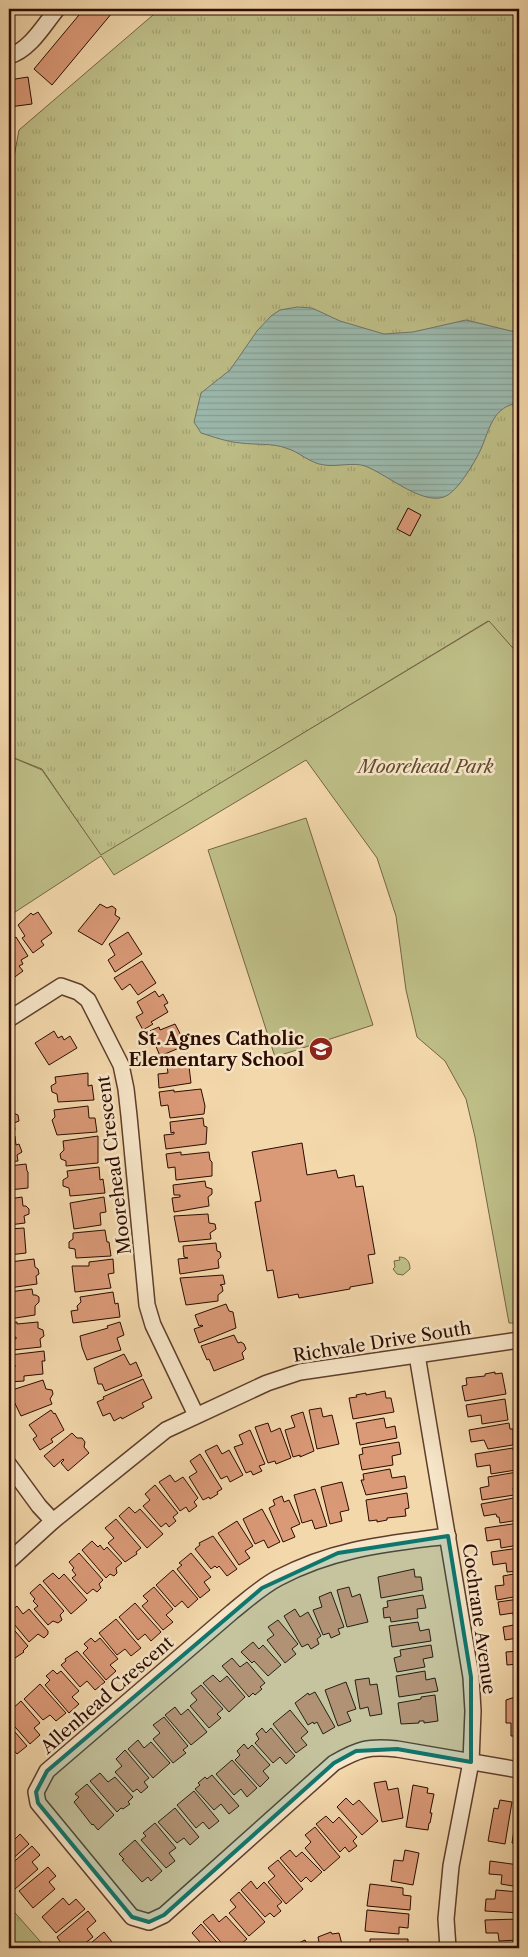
<svg xmlns="http://www.w3.org/2000/svg" width="528" height="1957" viewBox="0 0 528 1957" font-family="'Libre Caslon Text',serif">
<style>
.grass{fill:url(#grass-tufts);stroke:#756444}
.green{fill:#bebe87;stroke:#756444}
.water{fill:url(#water-rules);stroke:#6f7368}
.building{fill:#da9977;stroke:#2c0b00}
.lines{fill:none;stroke-linecap:round;stroke-linejoin:round}
.minor-casing{stroke:#5e3e2b;stroke-width:18}
.minor{stroke:#f7e6c9;stroke-width:15}
.marked{fill:#0f766e;fill-opacity:0.2;stroke:#0f766e;stroke-width:4;stroke-linejoin:round}
.labels{text-anchor:middle;stroke-width:5;stroke-linejoin:round;paint-order:stroke}
.park-label{font-size:18px;font-style:italic;fill:#5f4a2f;stroke:#f7e6c9}
.poi-label{font-size:18px;font-weight:bold;fill:#2c0b00;stroke:#f7e6c9;text-anchor:end}
.street-label{font-size:18px;fill:#2c0b00;stroke:#f7e6c9}
</style>
<defs>
<pattern id="grass-tufts" width="24" height="20" patternUnits="userSpaceOnUse" patternTransform="scale(1.25)"><rect width="24" height="20" fill="#bebe87"/><path d="M3 7l-1-3M5 7V3M7 7l1-3M15 17l-1-3M17 17v-4M19 17l1-3" fill="none" stroke="#a3a273"/></pattern>
<pattern id="water-rules" width="6" height="5" patternUnits="userSpaceOnUse" patternTransform="scale(1.25)"><rect width="6" height="5" fill="#9bb9ad"/><path d="M0 2.5h6" fill="none" stroke="#869e93"/></pattern>
</defs>
<rect width="100%" height="100%" fill="#f3d8ac"/>
<filter id="stains"><feTurbulence type="fractalNoise" baseFrequency=".004" numOctaves="4"/><feColorMatrix values="0 0 0 0 .2 0 0 0 0 .09 0 0 0 0 .02 0 0 0 .5 -.17"/></filter>
<radialGradient id="worn" r=".72"><stop offset=".6" stop-color="#630" stop-opacity="0"/><stop offset="1" stop-color="#630" stop-opacity=".3"/></radialGradient>
<!-- grass -->
<g class="grass">
<polygon points="160,9 519,9 519,655 488,621 101,856 42,769 9,756 9,184 19,130"/>
<polygon points="9,1906 46,1948 9,1948"/>
</g>
<!-- green -->
<g class="green">
<polygon points="489,621 519,655 519,1323 509,1323 475,1137 466,1099 445,1061 417,1037 406,990 396,916 377,858 306,760 114,875 101,856 9,916 9,756 42,770 101,855"/>
<polygon points="306,818 373,1025 275,1057 208,850"/>
<path d="M399,1257C407,1257 410,1262 410,1269L403,1275L397,1274L393,1269L395,1267L394,1261L400,1260Z"/>
</g>
<!-- water -->
<path class="water" d="M297,307L312,308L340,321L384,334L413,332L466,320L519,333V403C493,406 490,428 481,449C475,462 460,487 448,495C426,509 387,474 365,466C353,462 337,467 324,465C309,463 300,452 286,448C272,443 256,445 241,443C227,442 214,437 201,433L194,422L201,393L230,370L257,331L271,316L280,310Z"/>
<!-- building -->
<g class="building">
<polygon points="84,9 106,9 112,13 52,85 34,69"/>
<polygon points="28,77 32,104 9,107 9,80"/>
<polygon points="408,508 421,515 410,536 397,529"/>
<polygon points="100,904 107,908 112,906 116,909 115,915 120,918 102,945 78,931"/>
<polygon points="38,912 52,933 41,941 44,945 33,953 22,938 25,936 18,925 31,913 33,915"/>
<polygon points="128,932 142,954 115,972 108,960 115,955 109,944"/>
<polygon points="16,937 28,956 21,960 23,964 19,966 23,971 12,979 9,974 9,942"/>
<polygon points="142,961 156,983 138,995 130,984 122,990 114,978"/>
<polygon points="155,991 159,997 163,994 168,1003 164,1005 168,1012 151,1022 153,1024 143,1030 136,1017 143,1013 137,1002"/>
<polygon points="175,1024 183,1039 181,1040 184,1046 160,1056 155,1044 150,1046 145,1033 159,1027 160,1030"/>
<polygon points="54,1031 58,1038 62,1036 64,1040 70,1036 77,1048 49,1065 35,1043"/>
<polygon points="188,1058 191,1083 159,1088 158,1074 168,1073 166,1060"/>
<polygon points="88,1073 88,1086 92,1085 94,1100 58,1102 57,1094 52,1092 51,1086 56,1083 55,1077"/>
<polygon points="201,1089 205,1106 204,1114 170,1118 168,1105 161,1106 159,1092 174,1090 174,1092"/>
<polygon points="9,1105 11,1105 13,1113 18,1115 19,1121 14,1123 15,1130 9,1130"/>
<polygon points="88,1106 89,1118 95,1118 97,1132 57,1135 52,1120 55,1117 54,1110"/>
<polygon points="203,1118 204,1126 207,1127 206,1144 166,1149 164,1135 174,1134 174,1132 171,1133 170,1122"/>
<polygon points="15,1136 16,1145 19,1144 22,1152 17,1155 18,1161 9,1162 9,1137"/>
<polygon points="98,1136 98,1163 66,1166 66,1161 61,1159 60,1154 64,1150 63,1141"/>
<polygon points="302,1143 307,1175 336,1170 338,1178 354,1175 356,1187 363,1186 375,1254 368,1255 373,1283 350,1287 350,1289 299,1298 298,1294 278,1298 273,1270 267,1271 255,1202 261,1201 252,1152"/>
<polygon points="181,1152 181,1155 209,1152 210,1160 212,1162 212,1176 176,1180 175,1167 168,1168 166,1154"/>
<polygon points="26,1164 27,1171 28,1172 28,1188 9,1190 9,1166"/>
<polygon points="99,1167 100,1180 103,1179 105,1193 70,1196 69,1188 63,1186 63,1180 68,1177 67,1171"/>
<polygon points="205,1181 206,1187 212,1189 212,1194 208,1197 209,1206 174,1212 172,1198 180,1197 180,1195 174,1195 173,1185"/>
<polygon points="22,1197 23,1206 26,1206 29,1209 29,1214 24,1216 25,1223 9,1225 9,1199"/>
<polygon points="104,1197 106,1212 100,1213 101,1225 74,1229 70,1203"/>
<polygon points="208,1214 209,1223 215,1224 216,1229 210,1233 211,1239 179,1242 174,1216"/>
<polygon points="24,1228 26,1253 9,1255 9,1229"/>
<polygon points="105,1230 107,1242 109,1242 111,1256 76,1258 75,1249 69,1248 69,1242 73,1239 73,1233"/>
<polygon points="216,1243 217,1251 220,1252 221,1257 218,1260 219,1268 180,1274 178,1259 188,1258 184,1257 183,1246"/>
<polygon points="34,1259 35,1267 38,1269 39,1274 36,1276 37,1284 9,1288 9,1260 10,1262"/>
<polygon points="113,1259 114,1273 108,1274 111,1288 75,1292 72,1266 89,1266 89,1262"/>
<polygon points="223,1275 225,1284 220,1285 222,1286 223,1291 218,1295 218,1301 186,1305 180,1278"/>
<polygon points="32,1289 33,1295 36,1295 39,1297 39,1302 35,1306 35,1315 9,1319 9,1292"/>
<polygon points="113,1292 115,1304 118,1303 120,1317 73,1323 71,1311 78,1310 77,1306 81,1302 80,1297"/>
<polygon points="226,1304 229,1311 233,1312 236,1328 199,1343 194,1329 203,1326 202,1325 199,1326 195,1315"/>
<polygon points="17,1322 17,1324 38,1322 38,1328 43,1330 44,1336 40,1339 41,1347 13,1350 12,1339 16,1339 16,1337 9,1338 9,1323"/>
<polygon points="120,1322 124,1335 117,1338 121,1350 87,1360 82,1347 80,1336 108,1328 107,1326"/>
<polygon points="234,1335 238,1343 241,1342 244,1344 246,1349 242,1353 244,1359 214,1371 209,1359 207,1360 201,1346"/>
<polygon points="44,1351 45,1361 42,1361 43,1374 24,1376 24,1381 9,1382 9,1367 15,1367 15,1365 11,1365 10,1355"/>
<polygon points="124,1354 130,1365 136,1362 142,1376 105,1391 102,1384 98,1384 94,1368"/>
<polygon points="495,1372 495,1374 502,1373 506,1394 465,1401 462,1386 467,1385 466,1378 485,1376 485,1374"/>
<polygon points="143,1379 152,1398 142,1403 144,1407 122,1419 121,1417 114,1421 110,1413 103,1416 97,1402 104,1399 103,1397"/>
<polygon points="43,1380 46,1389 52,1390 53,1394 50,1399 52,1404 21,1416 9,1391"/>
<polygon points="385,1391 386,1398 391,1398 394,1412 353,1419 349,1398 357,1397 356,1395 366,1393 366,1395"/>
<polygon points="505,1399 508,1420 482,1424 481,1415 468,1417 466,1405"/>
<polygon points="321,1408 323,1417 332,1415 339,1444 317,1449 309,1410"/>
<polygon points="51,1410 54,1414 55,1413 64,1430 51,1439 53,1442 40,1450 33,1439 37,1436 29,1425"/>
<polygon points="303,1412 314,1451 300,1457 300,1455 293,1457 285,1430 295,1427 291,1416"/>
<polygon points="384,1418 386,1428 395,1426 397,1438 360,1445 356,1423"/>
<polygon points="268,1423 271,1432 280,1428 291,1458 276,1464 275,1461 268,1463 255,1427"/>
<polygon points="509,1423 510,1429 513,1429 513,1445 488,1449 484,1440 471,1442 469,1430"/>
<polygon points="250,1430 265,1464 259,1466 262,1471 253,1475 251,1471 246,1473 234,1447 243,1444 239,1435"/>
<polygon points="72,1433 77,1438 82,1438 85,1442 84,1447 89,1453 68,1471 61,1463 64,1460 63,1459 54,1467 44,1456"/>
<polygon points="399,1442 401,1454 392,1456 393,1465 362,1470 359,1455 363,1454 362,1448"/>
<polygon points="217,1445 222,1454 229,1450 243,1475 230,1482 227,1476 221,1479 205,1451"/>
<polygon points="513,1448 516,1470 491,1474 490,1465 477,1467 475,1454"/>
<polygon points="200,1454 222,1489 217,1492 218,1494 210,1499 209,1497 203,1500 189,1477 197,1472 190,1461"/>
<polygon points="390,1469 392,1478 405,1476 407,1488 366,1495 361,1480 364,1480 363,1474"/>
<polygon points="517,1472 519,1487 513,1488 514,1495 482,1500 480,1488 489,1486 488,1477"/>
<polygon points="170,1475 175,1482 183,1477 198,1498 194,1502 197,1506 189,1512 186,1507 180,1511 159,1482"/>
<polygon points="342,1482 349,1510 340,1512 342,1521 330,1524 321,1487"/>
<polygon points="155,1485 178,1513 173,1517 176,1521 169,1527 166,1523 161,1527 143,1506 150,1500 145,1494"/>
<polygon points="315,1489 327,1526 315,1529 312,1520 302,1523 294,1495"/>
<polygon points="407,1493 409,1508 405,1509 406,1516 387,1518 387,1520 377,1522 377,1520 369,1521 366,1500"/>
<polygon points="282,1496 284,1502 289,1500 300,1524 291,1528 295,1537 283,1542 269,1508 275,1505 273,1500"/>
<polygon points="519,1497 519,1520 500,1523 499,1517 497,1517 496,1514 484,1516 481,1504"/>
<polygon points="129,1507 135,1513 140,1509 163,1534 147,1548 119,1516"/>
<polygon points="262,1509 280,1542 268,1548 264,1540 255,1544 243,1519"/>
<polygon points="116,1519 141,1548 136,1552 137,1554 125,1562 108,1543 114,1538 105,1528"/>
<polygon points="237,1521 253,1546 245,1551 250,1558 239,1565 218,1533"/>
<polygon points="519,1523 519,1545 501,1548 500,1539 487,1541 485,1528"/>
<polygon points="213,1536 237,1569 227,1576 219,1566 217,1568 215,1566 211,1569 195,1549 200,1545 199,1543"/>
<polygon points="92,1541 98,1547 100,1545 104,1550 107,1547 122,1563 116,1568 117,1573 114,1576 110,1574 106,1578 82,1550"/>
<polygon points="519,1548 519,1571 507,1572 506,1563 493,1565 491,1552"/>
<polygon points="79,1553 103,1580 99,1584 101,1588 97,1592 93,1589 87,1594 72,1578 76,1575 72,1570 74,1568 69,1562"/>
<polygon points="191,1553 211,1577 204,1582 210,1590 200,1598 177,1569 182,1565 179,1563"/>
<polygon points="414,1569 415,1577 421,1577 423,1590 381,1598 378,1577"/>
<polygon points="173,1570 198,1599 188,1608 182,1601 175,1607 156,1585"/>
<polygon points="53,1573 59,1579 64,1574 87,1600 71,1614 43,1581"/>
<polygon points="519,1573 519,1596 497,1600 495,1586 504,1585 503,1576"/>
<polygon points="40,1584 64,1611 60,1615 62,1620 58,1623 53,1621 48,1625 34,1609 38,1606 33,1601 35,1599 30,1593"/>
<polygon points="154,1587 173,1609 166,1615 173,1622 163,1630 142,1606 148,1601 143,1596"/>
<polygon points="349,1587 352,1597 360,1594 368,1622 347,1627 337,1590"/>
<polygon points="331,1592 344,1627 338,1629 340,1634 331,1638 329,1633 323,1635 313,1610 322,1607 319,1597"/>
<polygon points="423,1595 426,1608 417,1609 418,1618 391,1622 390,1617 384,1618 383,1608 388,1607 387,1601"/>
<polygon points="519,1599 519,1621 514,1622 513,1613 500,1615 498,1602"/>
<polygon points="135,1603 161,1632 151,1641 145,1634 138,1640 119,1617"/>
<polygon points="17,1606 23,1614 29,1609 48,1631 48,1634 44,1638 38,1634 29,1642 9,1618 9,1613"/>
<polygon points="295,1609 300,1617 308,1612 321,1636 317,1639 319,1644 311,1649 308,1644 302,1647 284,1616"/>
<polygon points="116,1619 141,1648 131,1656 125,1649 117,1655 99,1633"/>
<polygon points="278,1620 298,1644 292,1649 296,1654 285,1663 267,1640 274,1635 268,1627"/>
<polygon points="418,1622 420,1631 429,1629 431,1641 392,1647 389,1626"/>
<polygon points="9,1624 28,1646 23,1651 24,1652 12,1660 9,1656"/>
<polygon points="519,1624 519,1647 518,1638 505,1640 503,1627"/>
<polygon points="91,1638 95,1642 100,1638 118,1659 110,1665 116,1671 106,1680 83,1653 88,1648 84,1644"/>
<polygon points="253,1642 259,1649 263,1645 281,1665 268,1676 254,1661 252,1663 241,1652"/>
<polygon points="431,1645 433,1657 423,1659 425,1667 397,1672 394,1658 401,1656 400,1650"/>
<polygon points="77,1651 105,1682 95,1690 87,1681 80,1687 61,1665 66,1661 65,1659"/>
<polygon points="519,1651 519,1664 507,1665 506,1652"/>
<polygon points="232,1658 240,1667 247,1662 265,1683 260,1687 262,1689 255,1695 253,1693 249,1697 222,1666"/>
<polygon points="53,1670 57,1674 61,1671 79,1691 72,1697 79,1704 69,1713 45,1685 50,1680 46,1676"/>
<polygon points="425,1671 426,1680 435,1678 438,1691 399,1697 396,1676"/>
<polygon points="213,1675 220,1682 227,1676 245,1697 229,1712 203,1683"/>
<polygon points="369,1678 370,1685 377,1684 382,1714 370,1716 368,1707 360,1709 355,1680"/>
<polygon points="346,1682 356,1709 347,1712 351,1721 338,1726 325,1690"/>
<polygon points="40,1684 66,1713 56,1721 50,1715 43,1720 24,1699"/>
<polygon points="201,1685 223,1709 217,1714 221,1718 209,1728 190,1706 197,1700 191,1693"/>
<polygon points="315,1692 335,1727 323,1734 317,1722 314,1724 313,1722 308,1725 295,1703 308,1693 309,1695"/>
<polygon points="435,1695 438,1721 424,1723 424,1721 419,1721 419,1723 401,1724 398,1703 421,1699 421,1697"/>
<polygon points="512,1698 518,1698 519,1700 519,1736 511,1736 511,1723 506,1723 506,1700"/>
<polygon points="21,1701 40,1723 34,1728 40,1735 30,1744 9,1720 15,1715 11,1710"/>
<polygon points="175,1707 181,1715 188,1709 207,1732 191,1745 165,1715"/>
<polygon points="290,1710 308,1732 301,1738 307,1745 296,1753 273,1724"/>
<polygon points="164,1717 188,1746 183,1750 186,1753 173,1763 153,1739 160,1733 153,1725"/>
<polygon points="9,1725 27,1746 17,1754 11,1747 9,1749"/>
<polygon points="262,1728 266,1733 271,1728 295,1756 286,1764 280,1757 273,1763 255,1743 259,1739 256,1734"/>
<polygon points="138,1740 144,1748 151,1742 170,1763 153,1778 128,1749"/>
<polygon points="244,1744 248,1749 252,1745 270,1765 263,1771 269,1778 260,1787 235,1760 240,1755 237,1751"/>
<polygon points="125,1750 149,1778 144,1782 148,1787 141,1793 137,1789 133,1792 115,1772 122,1766 116,1759"/>
<polygon points="232,1760 257,1788 247,1797 241,1789 234,1795 216,1774"/>
<polygon points="100,1773 108,1782 115,1777 133,1797 128,1802 130,1804 123,1809 121,1808 117,1812 90,1781"/>
<polygon points="212,1775 239,1806 229,1814 221,1804 214,1810 195,1789 200,1785 198,1783 205,1777 207,1779"/>
<polygon points="386,1781 388,1790 398,1788 403,1818 382,1822 374,1783"/>
<polygon points="87,1784 114,1815 98,1830 93,1824 92,1825 74,1802 79,1797 75,1794"/>
<polygon points="413,1785 428,1788 427,1793 434,1794 430,1813 432,1813 430,1823 429,1823 428,1830 406,1827"/>
<polygon points="194,1791 219,1821 209,1829 203,1822 196,1828 177,1805"/>
<polygon points="346,1798 353,1805 359,1800 378,1821 362,1835 337,1807"/>
<polygon points="500,1800 512,1802 505,1844 488,1841 494,1808 498,1809"/>
<polygon points="518,1803 519,1803 519,1847 519,1845 512,1843"/>
<polygon points="175,1808 199,1837 190,1845 184,1838 177,1843 158,1822"/>
<polygon points="326,1816 333,1823 339,1817 357,1837 353,1841 357,1846 349,1852 345,1847 340,1852 316,1824"/>
<polygon points="155,1823 176,1848 169,1853 175,1861 166,1868 141,1840 146,1836 143,1833"/>
<polygon points="315,1827 340,1857 324,1871 305,1848 311,1842 305,1835"/>
<polygon points="20,1834 29,1844 9,1862 9,1836 13,1841"/>
<polygon points="135,1840 162,1871 151,1881 148,1877 142,1882 122,1860 124,1859 119,1854"/>
<polygon points="32,1846 40,1855 32,1862 38,1869 15,1889 9,1882 9,1866"/>
<polygon points="290,1850 296,1857 302,1852 322,1872 311,1882 306,1877 301,1882 280,1858"/>
<polygon points="405,1850 419,1853 413,1885 391,1881 394,1860 403,1861"/>
<polygon points="278,1860 303,1889 286,1904 268,1882 275,1876 268,1868"/>
<polygon points="490,1861 519,1865 519,1887 501,1884 502,1875 489,1874"/>
<polygon points="48,1867 56,1876 49,1882 55,1889 33,1908 19,1891"/>
<polygon points="251,1881 257,1889 264,1882 282,1902 277,1906 281,1911 274,1917 270,1913 265,1917 241,1890"/>
<polygon points="370,1884 403,1888 403,1895 411,1896 410,1910 367,1906"/>
<polygon points="496,1890 519,1892 519,1913 485,1911 486,1899 495,1899"/>
<polygon points="239,1892 265,1922 249,1936 229,1913 236,1907 230,1900"/>
<polygon points="63,1898 69,1905 76,1899 85,1909 56,1933 42,1917"/>
<polygon points="367,1910 409,1914 408,1928 399,1927 399,1934 365,1931"/>
<polygon points="88,1911 96,1921 87,1929 93,1937 79,1948 64,1948 57,1937"/>
<polygon points="213,1914 219,1922 226,1916 247,1939 236,1948 233,1947 226,1948 203,1922"/>
<polygon points="519,1919 519,1940 499,1941 498,1933 486,1933 485,1920"/>
<polygon points="201,1924 222,1948 193,1948 200,1942 192,1933"/>
<polygon points="104,1932 112,1942 106,1948 85,1948"/>
<polygon points="331,1932 332,1934 339,1933 343,1948 320,1948 318,1937"/>
<polygon points="370,1939 408,1939 408,1948 367,1948 367,1946 370,1946"/>
<polygon points="305,1940 309,1948 288,1948"/>
<polygon points="519,1946 519,1948 500,1948"/>
</g>
<g class="lines">
<!-- minor casing -->
<g class="minor-casing">
<g id="minor">
<path d="M9,56C30,50 44,25 57,9"/>
<polyline points="9,1019 61,986 78,992 88,1000 121,1065 126,1089 129,1116 147,1305 153,1325 196,1415"/>
<polyline points="417,1355 471,1677 473,1711 471,1762 451,1866 446,1919 448,1948"/>
<polyline points="9,1465 39,1506 53,1521"/>
<path d="M448,1536C386,1544 335,1548 278,1578C261,1587 247,1600 232,1612L47,1771L36,1792L38,1803L132,1917L149,1922L164,1915L334,1763C359,1749 368,1746 397,1749L519,1770"/>
<polyline points="9,1561 53,1521 166,1430 267,1383 300,1372 519,1340"/>
</g>
</g>
<!-- minor -->
<use href="#minor" class="minor"/>
</g>
<!-- marked area -->
<path class="marked" d="M448,1536L471,1677V1762L397,1749L356,1751L334,1763L164,1915L149,1922L132,1917L38,1803L36,1792L47,1771L262,1588L338,1553Z"/>
<!-- icons -->
<defs>
<g id="school-disc" transform="scale(1.25)"><circle r="9.5" fill="#8f2418" stroke="#f7e6c9"/><path d="M0-5L7-2L0 1L-7-2ZM-4 1L0 2.5L4 1V4Q0 6-4 4Z" fill="#fff"/></g>
</defs>
<g fill-rule="evenodd">
<use href="#school-disc" x="321" y="1049"/>
</g>
<g class="labels">
<!-- park labels -->
<g class="park-label">
<text x="426" y="773">Moorehead Park</text>
</g>
<!-- poi labels -->
<g class="poi-label">
<text x="304" y="1045">St. Agnes Catholic<tspan x="304" dy="21">Elementary School</tspan></text>
</g>
<!-- street labels -->
<g class="street-label">
<text transform="translate(114 1165) rotate(-97)" y="6">Moorehead Crescent</text>
<text transform="translate(382 1342) rotate(-9)" y="6">Richvale Drive South</text>
<text transform="translate(479 1619) rotate(82)" y="6">Cochrane Avenue</text>
<text transform="translate(107 1695) rotate(-41)" y="6">Allenhead Crescent</text>
</g>
</g>
<!-- margin -->
<rect width="528" height="1957" fill="none" stroke="#f3d8ac" stroke-width="30"/>
<rect x="10" y="10" width="508" height="1937" fill="none" stroke="#2c0b00" stroke-width="2.5"/>
<rect x="15" y="15" width="498" height="1927" fill="none" stroke="#2c0b00"/>
<rect width="100%" height="100%" filter="url(#stains)"/>
<rect width="100%" height="100%" fill="url(#worn)"/>
</svg>
